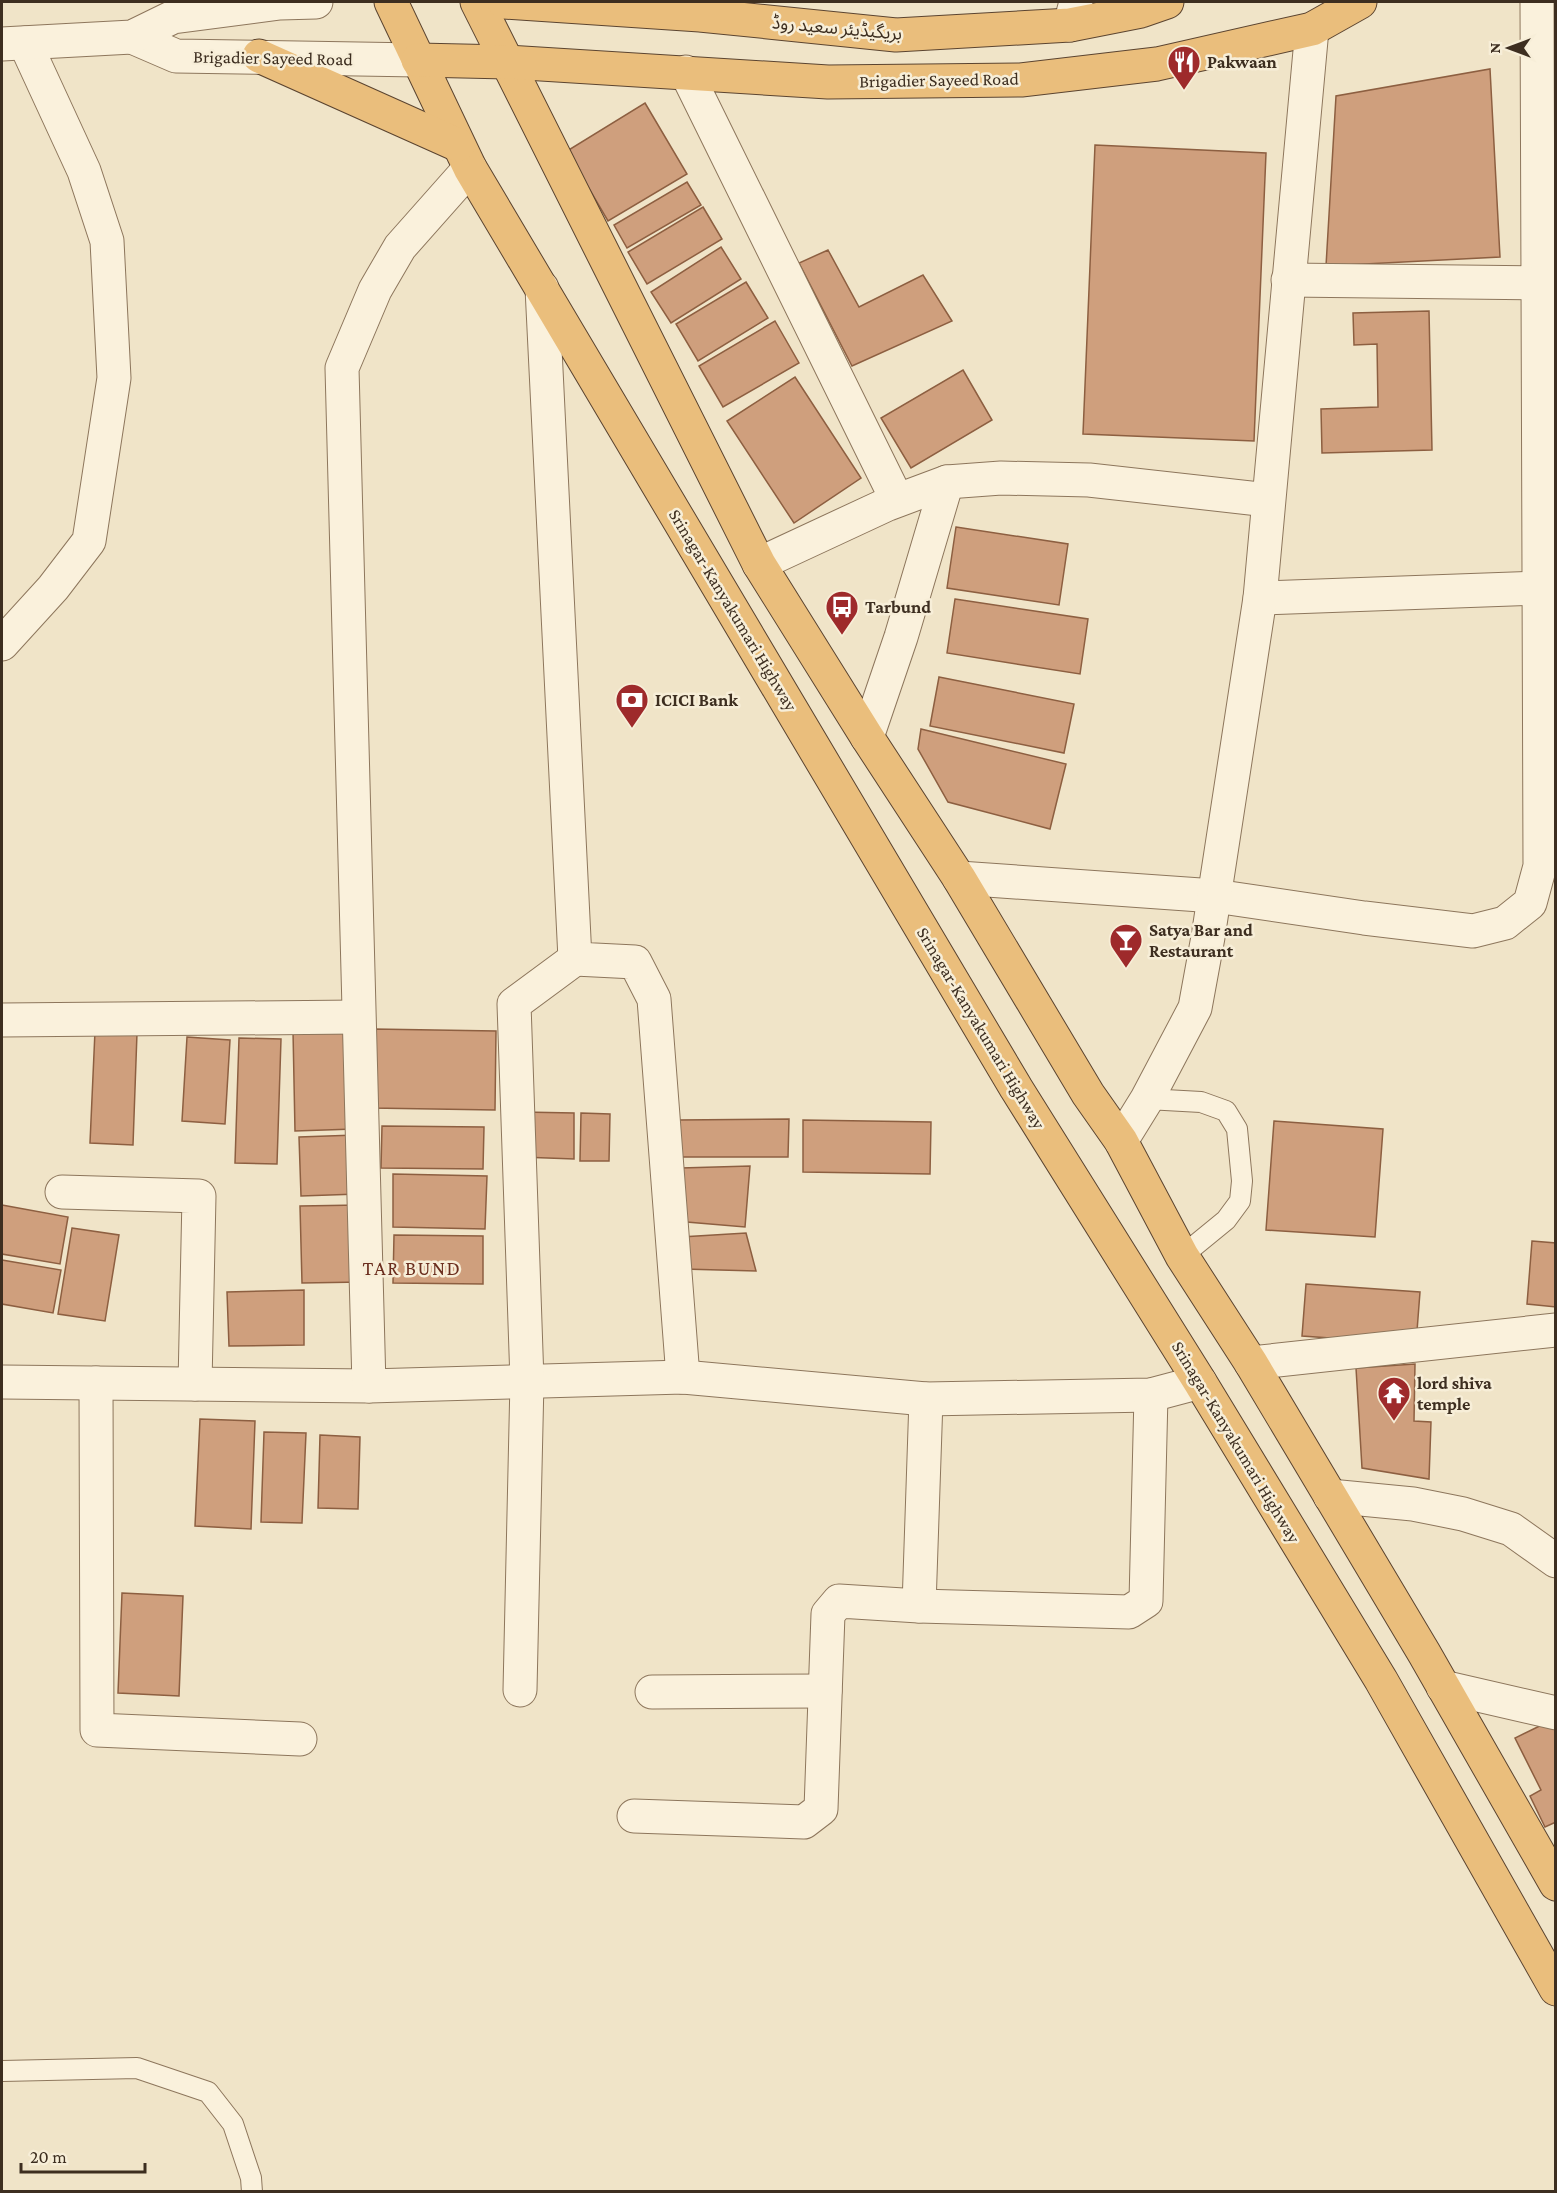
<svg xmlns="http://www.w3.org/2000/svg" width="1557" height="2193" viewBox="0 0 1557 2193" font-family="'Crimson Pro','Noto Sans Arabic',serif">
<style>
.building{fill:#cf9f7d;stroke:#8d5f41;stroke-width:1.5}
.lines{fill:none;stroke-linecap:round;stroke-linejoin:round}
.service-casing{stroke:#8d765c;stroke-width:22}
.minor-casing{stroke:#8d765c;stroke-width:35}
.tertiary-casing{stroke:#8d765c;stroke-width:35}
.trunk-casing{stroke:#5b4430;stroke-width:35}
.service{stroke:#faf1dc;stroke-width:20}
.minor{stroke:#faf1dc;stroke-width:33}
.tertiary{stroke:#faf1dc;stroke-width:33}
.trunk{stroke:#eabe7c;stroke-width:33}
.labels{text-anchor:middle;stroke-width:5;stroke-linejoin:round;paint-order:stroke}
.street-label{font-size:18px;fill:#3d2e20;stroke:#f7eed8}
.poi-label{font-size:18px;font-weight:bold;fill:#3d2e20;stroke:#f7eed8;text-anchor:start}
.neighbourhood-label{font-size:20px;letter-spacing:1.5px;fill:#6b2e1e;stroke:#f7eed8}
</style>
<rect width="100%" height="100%" fill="#f0e4c8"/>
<!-- building -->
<g class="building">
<polygon points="1490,69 1500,257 1326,266 1336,96"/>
<polygon points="645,103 687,174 608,221 567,151"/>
<polygon points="1095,145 1266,153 1254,441 1083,434"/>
<polygon points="687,182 701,205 627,248 614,225"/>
<polygon points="703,207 722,239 647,284 628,252"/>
<polygon points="721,247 741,279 671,323 651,292"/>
<polygon points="828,250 859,307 923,275 952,321 852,366 799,263"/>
<polygon points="746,282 768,318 698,361 676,324"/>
<polygon points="1429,311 1432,450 1322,453 1321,409 1378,407 1377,344 1354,345 1353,313"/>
<polygon points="775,321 799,363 723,407 699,366"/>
<polygon points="963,370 992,420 911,468 881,418"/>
<polygon points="795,377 861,478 794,523 727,421"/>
<polygon points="956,527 1068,544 1059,605 947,588"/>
<polygon points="955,599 1088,619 1080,674 947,653"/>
<polygon points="939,677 1074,704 1064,753 930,726"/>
<polygon points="921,729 1066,764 1050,829 948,802 918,749"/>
<polygon points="373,1029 496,1031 495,1110 371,1108"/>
<polygon points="351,1030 354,1129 295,1131 293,1031"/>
<polygon points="95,1031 137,1033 133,1145 90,1143"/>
<polygon points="187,1037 230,1040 225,1124 182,1121"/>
<polygon points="239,1038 281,1039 277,1164 235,1163"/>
<polygon points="522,1112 574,1113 574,1159 521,1157"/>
<polygon points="581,1113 610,1114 609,1161 580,1161"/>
<polygon points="789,1119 788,1157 676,1157 678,1120"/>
<polygon points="803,1120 931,1122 930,1174 803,1172"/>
<polygon points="1274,1121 1383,1129 1375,1237 1266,1230"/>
<polygon points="382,1126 484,1127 483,1169 381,1168"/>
<polygon points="356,1135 358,1194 301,1196 299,1137"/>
<polygon points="750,1166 745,1227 675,1221 681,1168"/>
<polygon points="393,1174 487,1176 485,1229 393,1227"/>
<polygon points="2,1205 68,1217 60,1264 2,1254"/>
<polygon points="360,1205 362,1282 302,1283 300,1206"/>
<polygon points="72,1228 119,1235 105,1321 58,1314"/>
<polygon points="746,1233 756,1271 683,1269 681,1237"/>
<polygon points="394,1235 483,1236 483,1284 393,1283"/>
<polygon points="1532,1241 1556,1243 1556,1307 1527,1304"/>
<polygon points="2,1260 61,1270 53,1313 2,1304"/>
<polygon points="1306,1284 1420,1292 1416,1344 1302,1336"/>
<polygon points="304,1290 304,1345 229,1346 227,1292"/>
<polygon points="1415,1364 1414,1421 1431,1422 1429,1479 1362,1468 1356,1368"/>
<polygon points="200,1419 255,1421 251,1529 195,1526"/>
<polygon points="264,1432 306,1433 302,1523 261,1522"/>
<polygon points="320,1435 360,1437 358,1509 318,1508"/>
<polygon points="122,1593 183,1596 179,1696 118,1693"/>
<polygon points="1556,1718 1556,1822 1545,1827 1530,1796 1541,1790 1515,1738"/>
</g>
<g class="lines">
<!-- service casing -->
<g class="service-casing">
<g id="service">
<polyline points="1147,1099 1201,1102 1226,1111 1237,1129 1242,1181 1240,1201 1226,1220 1182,1256"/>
<polyline points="2,2071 137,2068 208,2092 233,2124 251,2178 252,2192"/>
</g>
</g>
<!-- minor casing -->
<g class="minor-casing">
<g id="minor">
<polyline points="1070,25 1076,2"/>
<polyline points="686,72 897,500"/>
<polyline points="1288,280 1538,283 1537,2"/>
<polyline points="542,288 575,959 635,962 654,999 683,1377"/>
<polyline points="759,564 888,504 947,482 1001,478 1089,480 1268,500"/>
<polyline points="1260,598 1539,588"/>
<polyline points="2,644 53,588 89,541 114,378 107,241 84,171 25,43"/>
<polyline points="867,737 901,637 947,482"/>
<polyline points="959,878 1215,896 1364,918 1473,931 1505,923 1530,903 1540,866 1538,283"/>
<polyline points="2,1020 358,1017"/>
<polyline points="1121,1141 1147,1099 1195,1008 1208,937 1260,598 1312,29"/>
<polyline points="62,1192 199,1196 195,1384"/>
<polyline points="1251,1363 1556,1330"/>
<polyline points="2,1382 369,1386 683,1377 926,1399 1151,1395 1200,1382"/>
<polyline points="96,1383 97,1730 300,1739"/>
<polyline points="369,1386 342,368 375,290 400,247 470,168"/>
<polyline points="1330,1496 1413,1504 1463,1514 1511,1529 1556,1561"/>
<polyline points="919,1606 926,1399"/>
<polyline points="1443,1687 1556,1713"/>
<polyline points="520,1690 527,1381 514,1004 575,959"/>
<polyline points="652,1692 825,1691"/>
<polyline points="634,1816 804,1822 821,1809 828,1614 839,1601 919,1606 1129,1612 1146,1601 1151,1395"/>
</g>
</g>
<!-- tertiary casing -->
<g class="tertiary-casing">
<g id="tertiary">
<polyline points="132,37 176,56 418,60"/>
<polyline points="2,44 132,37 173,17 280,3 316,2"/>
</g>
</g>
<!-- trunk casing -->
<g class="trunk-casing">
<g id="trunk">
<polyline points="391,2 470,168 1016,1088 1200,1382 1381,1680 1556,1989"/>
<polyline points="477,2 759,564 867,737 959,878 1088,1094 1121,1141 1182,1256 1251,1363 1424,1653 1556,1884"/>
<polyline points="504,2 700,15 896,35 1070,25 1141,11 1167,2"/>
<polyline points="259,56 458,145"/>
<polyline points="418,60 507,62 828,82 1021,80 1157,64 1312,29 1360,2"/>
</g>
</g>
<!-- service -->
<use href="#service" class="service"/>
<!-- minor -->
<use href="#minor" class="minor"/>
<!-- tertiary -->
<use href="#tertiary" class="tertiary"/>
<!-- trunk -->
<use href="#trunk" class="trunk"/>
</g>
<!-- icons -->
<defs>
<g id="restaurant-pin" transform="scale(1.725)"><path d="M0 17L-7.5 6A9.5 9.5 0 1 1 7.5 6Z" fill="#9e2a2b" stroke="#f7eed8"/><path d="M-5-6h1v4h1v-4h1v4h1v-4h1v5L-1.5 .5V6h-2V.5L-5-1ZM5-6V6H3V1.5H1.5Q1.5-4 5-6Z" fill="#fff"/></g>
<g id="bus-pin" transform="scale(1.725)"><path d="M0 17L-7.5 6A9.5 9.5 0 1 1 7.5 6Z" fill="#9e2a2b" stroke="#f7eed8"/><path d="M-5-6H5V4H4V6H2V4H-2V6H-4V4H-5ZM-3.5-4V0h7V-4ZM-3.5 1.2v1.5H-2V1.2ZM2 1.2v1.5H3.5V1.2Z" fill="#fff"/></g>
<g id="bank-pin" transform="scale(1.725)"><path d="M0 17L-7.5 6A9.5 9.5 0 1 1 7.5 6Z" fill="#9e2a2b" stroke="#f7eed8"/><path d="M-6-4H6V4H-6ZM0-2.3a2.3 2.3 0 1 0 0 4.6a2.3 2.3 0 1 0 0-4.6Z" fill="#fff"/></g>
<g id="bar-pin" transform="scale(1.725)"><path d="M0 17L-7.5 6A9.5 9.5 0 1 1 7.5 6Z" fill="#9e2a2b" stroke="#f7eed8"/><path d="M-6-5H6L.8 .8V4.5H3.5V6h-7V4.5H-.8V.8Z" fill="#fff"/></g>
<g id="temple-pin" transform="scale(1.725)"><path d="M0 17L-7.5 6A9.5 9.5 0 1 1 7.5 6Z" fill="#9e2a2b" stroke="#f7eed8"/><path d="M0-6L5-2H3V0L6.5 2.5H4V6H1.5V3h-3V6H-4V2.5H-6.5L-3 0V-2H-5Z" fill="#fff"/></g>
</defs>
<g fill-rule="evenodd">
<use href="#restaurant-pin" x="1184" y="62"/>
<use href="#bus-pin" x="842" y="607"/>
<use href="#bank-pin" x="632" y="700"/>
<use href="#bar-pin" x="1126" y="940"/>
<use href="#temple-pin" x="1394" y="1393"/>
</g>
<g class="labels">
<!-- street labels -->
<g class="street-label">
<text transform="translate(837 28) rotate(5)" y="6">بریگیڈیئر سعید روڈ</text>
<text transform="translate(273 58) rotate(1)" y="6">Brigadier Sayeed Road</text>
<text transform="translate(939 80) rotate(-1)" y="6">Brigadier Sayeed Road</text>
<text transform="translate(733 610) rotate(59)" y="6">Srinagar-Kanyakumari Highway</text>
<text transform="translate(981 1028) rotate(59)" y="6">Srinagar-Kanyakumari Highway</text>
<text transform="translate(1236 1442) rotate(59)" y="6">Srinagar-Kanyakumari Highway</text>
</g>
<!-- poi labels -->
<g class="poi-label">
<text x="1207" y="68">Pakwaan</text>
<text x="865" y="613">Tarbund</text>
<text x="655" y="706">ICICI Bank</text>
<text x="1149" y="936">Satya Bar and<tspan x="1149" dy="21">Restaurant</tspan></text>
<text x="1417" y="1389">lord shiva<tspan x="1417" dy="21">temple</tspan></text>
</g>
<!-- neighbourhood labels -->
<g class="neighbourhood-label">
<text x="412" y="1275">TAR BUND</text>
</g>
</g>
<!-- border -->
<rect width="1557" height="2193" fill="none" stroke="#3d2e20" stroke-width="6"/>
<!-- north arrow -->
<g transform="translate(1509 48) rotate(270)" stroke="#f7eed8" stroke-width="4.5" paint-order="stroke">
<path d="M0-4.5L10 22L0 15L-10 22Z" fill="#3d2e20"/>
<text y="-9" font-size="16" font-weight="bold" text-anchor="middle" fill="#3d2e20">N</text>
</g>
<!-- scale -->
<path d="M21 2163v9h124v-9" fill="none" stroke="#3d2e20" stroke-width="3"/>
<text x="30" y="2163" font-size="18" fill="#3d2e20" stroke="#f7eed8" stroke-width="4.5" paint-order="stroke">20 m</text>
</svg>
